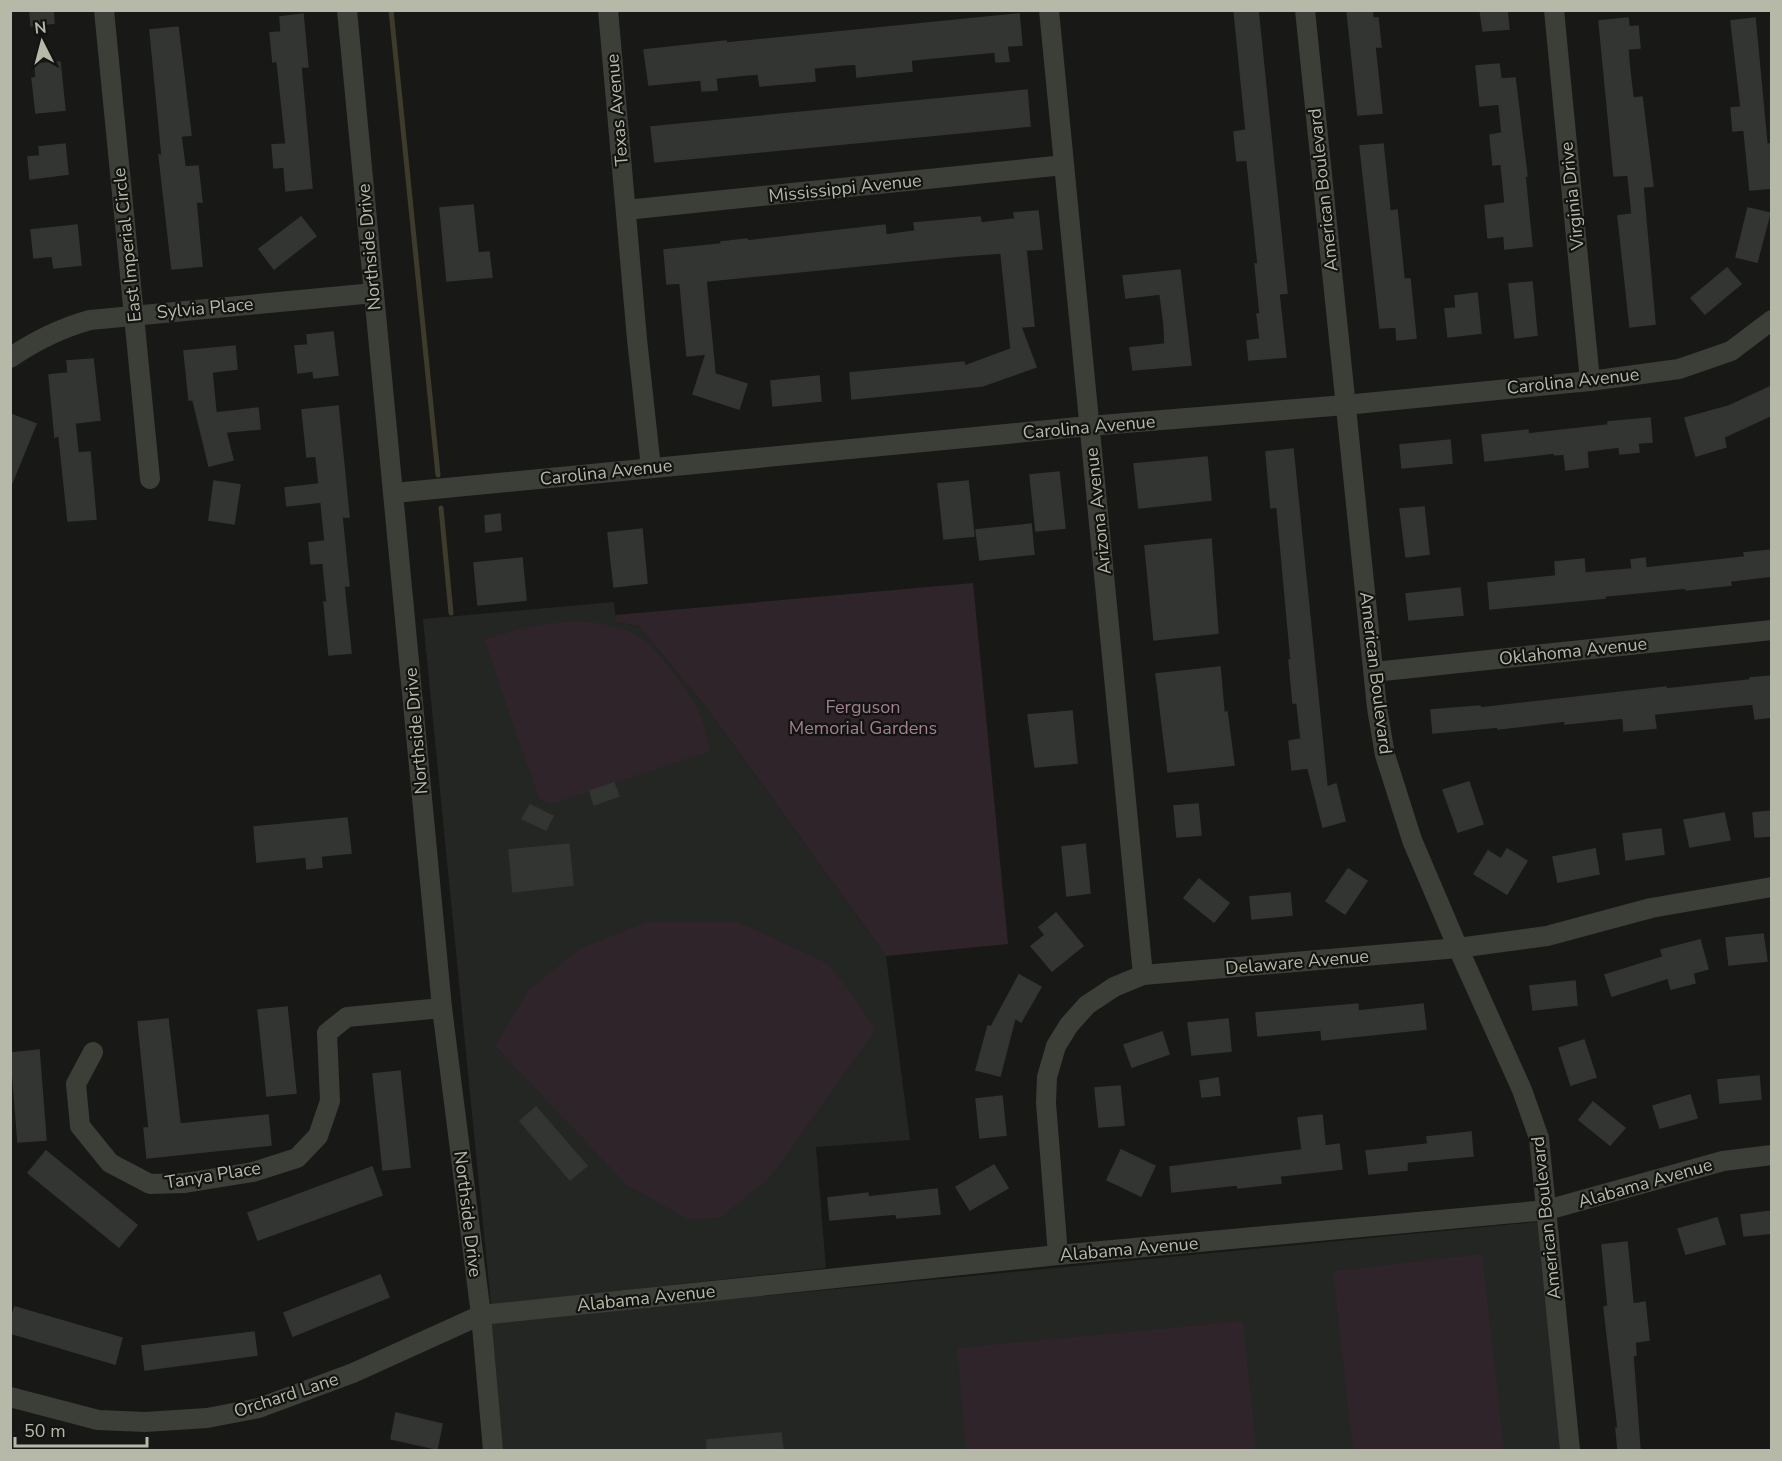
<svg xmlns="http://www.w3.org/2000/svg" width="1782" height="1461" viewBox="0 0 1782 1461" font-family="'Nunito Sans',sans-serif">
<style>
.built{fill:#242623}
.green{fill:#2e2429}
.lines{fill:none;stroke-linecap:round;stroke-linejoin:round}
.stream{stroke:#3d3b2c;stroke-width:5}
.building{fill:#333532;stroke:#333531;stroke-width:1.5}
.minor{stroke:#3c3e38;stroke-width:20}
.labels{text-anchor:middle;stroke-width:4.5;stroke-linejoin:round;paint-order:stroke}
.street-label{font-size:18px;fill:#b7b9a8;stroke:#131412}
.park-label{font-size:18px;fill:#a47f92;stroke:#131412}
</style>
<rect width="100%" height="100%" fill="#181917"/>
<!-- built -->
<g class="built">
<polygon points="614,602 616,622 639,626 706,707 886,956 910,1140 816,1147 826,1268 491,1305 423,619"/>
<polygon points="1537,1222 1562,1450 500,1450 488,1322"/>
</g>
<!-- green -->
<g class="green">
<polygon points="973,583 1008,944 886,956 706,707 639,626 616,622 615,615"/>
<path d="M579,621C599,623 619,625 637,636C656,647 694,697 702,719C705,729 707,740 710,751L551,804L539,799L484,639C516,629 545,623 579,621Z"/>
<polygon points="646,922 738,922 829,964 876,1029 771,1176 720,1218 687,1219 627,1185 495,1046 528,991 579,949"/>
<polygon points="1482,1254 1504,1450 1353,1450 1333,1271"/>
<polygon points="1243,1321 1256,1450 966,1450 957,1348"/>
</g>
<g class="lines">
<!-- stream -->
<g class="stream">
<polyline points="391,10 438,475"/>
<polyline points="441,508 451,613"/>
</g>
</g>
<!-- building -->
<g class="building">
<polygon points="30,10 53,10 54,23 31,26"/>
<polygon points="1234,10 1258,10 1287,293 1279,294 1286,357 1249,360 1247,341 1260,339 1257,314 1260,314 1255,264 1258,264 1247,160 1237,161 1234,132 1246,130"/>
<polygon points="1347,10 1372,10 1373,18 1378,18 1381,47 1375,47 1382,113 1358,115"/>
<polygon points="1480,10 1507,10 1509,29 1483,31"/>
<polygon points="303,14 308,67 301,67 312,188 286,191 284,167 274,168 272,145 286,144 277,61 273,62 270,33 281,32 280,17"/>
<polygon points="1019,14 1022,45 1007,46 1009,61 996,62 995,52 911,60 912,71 857,77 856,64 842,65 814,68 815,81 760,86 758,74 745,75 716,78 717,90 702,91 701,80 649,85 644,50 726,41 727,43"/>
<polygon points="1628,18 1629,27 1638,26 1640,48 1628,49 1629,64 1633,98 1642,97 1653,186 1643,187 1655,324 1630,327 1618,216 1632,214 1628,175 1614,176 1599,21"/>
<polygon points="1755,18 1767,145 1769,144 1772,171 1772,188 1750,190 1744,130 1733,131 1731,108 1741,107 1731,21"/>
<polygon points="178,27 191,135 181,136 185,167 198,166 202,202 196,202 202,266 172,269 159,155 162,155 150,30"/>
<polygon points="60,62 65,110 36,113 32,78 36,78 35,64"/>
<polygon points="1499,64 1501,79 1515,78 1527,176 1525,176 1532,246 1505,249 1504,236 1488,238 1485,206 1505,203 1501,164 1493,165 1490,135 1502,133 1499,104 1480,106 1476,66"/>
<polygon points="1027,90 1030,126 655,162 651,127"/>
<polygon points="65,144 68,174 30,179 28,157 40,156 39,147"/>
<polygon points="1383,144 1390,211 1397,210 1404,279 1410,279 1416,338 1397,340 1396,327 1380,328 1360,146"/>
<polygon points="473,205 478,253 489,252 492,277 447,281 440,208"/>
<polygon points="1748,208 1770,213 1757,262 1736,257"/>
<polygon points="1038,211 1042,249 1026,250 1034,326 1021,327 1036,367 982,386 852,399 850,373 964,362 965,366 1011,349 1001,253 959,256 706,281 715,374 747,384 739,409 693,394 706,354 687,356 680,283 667,284 664,250 721,244 721,242 747,239 747,241 885,225 886,235 915,231 914,223 980,217 981,223 1015,219 1014,213"/>
<polygon points="301,217 316,236 274,269 259,249"/>
<polygon points="77,225 81,265 54,268 52,256 34,258 31,230"/>
<polygon points="1727,268 1741,284 1705,314 1691,298"/>
<polygon points="1180,270 1191,365 1133,370 1130,348 1165,344 1164,324 1160,294 1126,298 1123,276"/>
<polygon points="1532,282 1537,335 1515,338 1509,284"/>
<polygon points="1477,293 1481,333 1448,337 1445,309 1456,308 1455,296"/>
<polygon points="333,332 338,375 314,378 313,371 298,373 295,346 308,345 307,335"/>
<polygon points="235,346 237,369 212,372 216,413 258,408 260,429 226,432 233,460 209,466 193,400 189,400 184,351"/>
<polygon points="93,359 100,420 75,423 78,453 90,452 96,519 68,521 59,436 55,437 49,375 68,373 67,361"/>
<polygon points="819,376 821,401 773,406 771,381"/>
<polygon points="1772,386 1772,415 1724,437 1726,447 1696,456 1685,418 1729,406"/>
<polygon points="338,406 349,517 342,517 349,586 344,586 351,653 329,655 324,602 327,602 323,563 311,564 309,543 325,541 321,502 287,506 285,488 319,484 316,456 307,457 302,410"/>
<polygon points="10,414 36,424 11,485 10,485"/>
<polygon points="1650,418 1652,442 1638,443 1639,452 1620,454 1619,447 1587,451 1588,467 1566,470 1564,454 1555,455 1554,453 1485,461 1482,435 1528,430 1528,434 1608,425 1608,422"/>
<polygon points="1450,440 1452,463 1402,468 1400,445"/>
<polygon points="1293,449 1327,787 1336,784 1345,821 1323,827 1308,768 1292,770 1289,741 1301,739 1297,703 1293,703 1289,660 1291,660 1277,507 1271,508 1266,452"/>
<polygon points="1207,457 1211,500 1139,508 1134,464"/>
<polygon points="1059,472 1065,528 1036,531 1030,475"/>
<polygon points="214,481 240,485 234,524 209,520"/>
<polygon points="968,481 974,536 944,539 938,484"/>
<polygon points="1424,507 1429,554 1406,557 1400,509"/>
<polygon points="500,514 501,530 486,532 485,516"/>
<polygon points="1031,524 1034,554 980,560 976,530"/>
<polygon points="642,529 647,583 614,587 608,533"/>
<polygon points="1211,539 1218,633 1154,640 1145,546"/>
<polygon points="1772,550 1772,576 1730,581 1731,585 1686,590 1686,588 1605,596 1605,598 1490,609 1488,583 1556,576 1555,562 1584,559 1585,573 1632,569 1631,560 1645,558 1646,568 1745,557 1744,553"/>
<polygon points="522,558 526,600 478,605 474,563"/>
<polygon points="1460,588 1463,615 1409,620 1406,594"/>
<polygon points="1220,667 1224,713 1227,712 1234,765 1168,772 1156,674"/>
<polygon points="1772,676 1772,717 1755,719 1753,704 1654,714 1656,728 1624,731 1623,718 1565,724 1565,721 1498,729 1498,727 1433,733 1431,710 1480,706 1480,708 1666,687 1666,689 1750,680 1750,678"/>
<polygon points="1072,711 1077,763 1035,767 1028,715"/>
<polygon points="1469,782 1483,824 1458,832 1443,790"/>
<polygon points="614,783 619,796 594,805 590,791"/>
<polygon points="1198,804 1201,835 1177,837 1174,806"/>
<polygon points="530,805 553,816 546,830 522,819"/>
<polygon points="1772,811 1772,836 1755,837 1753,813"/>
<polygon points="1724,813 1730,840 1690,847 1684,820"/>
<polygon points="347,818 351,853 321,856 322,867 307,869 306,857 257,862 254,827"/>
<polygon points="1661,829 1664,854 1626,860 1623,834"/>
<polygon points="569,844 573,885 513,892 509,850"/>
<polygon points="1085,844 1090,893 1067,896 1062,847"/>
<polygon points="1507,849 1527,861 1507,894 1474,874 1488,851 1501,859"/>
<polygon points="1595,849 1599,874 1558,882 1553,857"/>
<polygon points="1348,869 1367,881 1345,914 1326,901"/>
<polygon points="1199,879 1229,903 1214,922 1184,898"/>
<polygon points="1290,893 1292,915 1252,919 1250,897"/>
<polygon points="1056,913 1083,946 1052,971 1031,946 1045,935 1039,927"/>
<polygon points="1763,934 1767,961 1729,965 1726,938"/>
<polygon points="1700,940 1708,969 1693,973 1695,983 1671,989 1668,978 1612,996 1605,975 1663,957 1661,950"/>
<polygon points="1019,975 1041,987 1021,1022 1015,1018 1000,1076 976,1070 988,1026 991,1027"/>
<polygon points="1575,981 1577,1005 1533,1010 1530,986"/>
<polygon points="1358,1004 1358,1011 1423,1004 1426,1029 1322,1040 1321,1030 1258,1036 1256,1013"/>
<polygon points="287,1007 296,1093 267,1096 258,1010"/>
<polygon points="168,1019 180,1124 268,1115 271,1145 147,1158 144,1128 149,1128 138,1022"/>
<polygon points="1228,1019 1231,1051 1192,1055 1188,1023"/>
<polygon points="1162,1032 1169,1054 1132,1067 1124,1045"/>
<polygon points="1584,1040 1596,1077 1571,1085 1559,1048"/>
<polygon points="39,1050 46,1140 18,1142 11,1053"/>
<polygon points="400,1071 410,1167 383,1170 373,1074"/>
<polygon points="1759,1076 1761,1099 1720,1103 1718,1080"/>
<polygon points="1218,1078 1220,1095 1202,1097 1200,1081"/>
<polygon points="1120,1086 1124,1125 1099,1127 1095,1088"/>
<polygon points="1690,1095 1697,1118 1660,1128 1653,1106"/>
<polygon points="1002,1096 1006,1135 980,1138 976,1099"/>
<polygon points="1593,1102 1625,1128 1610,1145 1579,1120"/>
<polygon points="536,1107 587,1166 570,1180 520,1121"/>
<polygon points="1322,1115 1325,1146 1339,1144 1342,1169 1280,1176 1281,1183 1238,1188 1237,1185 1172,1192 1170,1167 1302,1150 1298,1118"/>
<polygon points="1471,1132 1473,1156 1407,1162 1407,1170 1369,1174 1366,1151 1428,1144 1427,1137"/>
<polygon points="1121,1150 1155,1166 1141,1196 1107,1180"/>
<polygon points="46,1151 137,1225 119,1247 28,1173"/>
<polygon points="994,1165 1008,1188 970,1210 956,1187"/>
<polygon points="372,1167 382,1195 258,1240 248,1213"/>
<polygon points="937,1189 940,1214 897,1218 896,1214 830,1220 828,1198 868,1193 868,1197"/>
<polygon points="1772,1211 1772,1233 1744,1236 1741,1215"/>
<polygon points="1717,1218 1725,1244 1686,1254 1678,1229"/>
<polygon points="1627,1242 1633,1304 1645,1302 1649,1340 1635,1342 1636,1355 1633,1356 1640,1450 1618,1450 1616,1428 1618,1428 1604,1307 1608,1306 1602,1245"/>
<polygon points="380,1275 389,1297 293,1336 284,1313"/>
<polygon points="15,1307 122,1338 115,1364 10,1333 10,1321"/>
<polygon points="254,1332 257,1355 145,1370 142,1346"/>
<polygon points="396,1413 442,1424 437,1449 391,1439"/>
<polygon points="781,1433 783,1450 707,1450 707,1440"/>
</g>
<g class="lines">
<!-- minor -->
<g class="minor">
<polyline points="104,10 150,479"/>
<polyline points="347,10 442,1008 481,1315 493,1450"/>
<polyline points="608,10 637,339 651,468"/>
<polyline points="1049,10 1143,975"/>
<polyline points="1305,10 1377,708 1385,755 1412,840 1458,948 1522,1090 1539,1138 1570,1450"/>
<polyline points="1554,10 1590,381"/>
<polyline points="626,210 1064,165"/>
<path d="M10,358C36,340 61,328 90,320L374,293"/>
<polyline points="394,493 1089,426 1345,405 1590,381 1679,369 1731,351 1772,320"/>
<polyline points="1374,672 1772,630"/>
<polyline points="93,1052 76,1084 80,1126 110,1163 150,1184 185,1183 253,1172 297,1158 318,1136 330,1101 327,1033 347,1017 442,1008"/>
<polyline points="1058,1255 1046,1103 1047,1077 1056,1046 1069,1025 1087,1005 1114,987 1143,975 1458,948 1547,936 1651,908 1772,887"/>
<polyline points="10,1397 98,1420 145,1422 207,1418 259,1408 353,1373 481,1315 1058,1255 1547,1210 1723,1161 1772,1155"/>
</g>
</g>
<g class="labels">
<!-- street labels -->
<g class="street-label">
<text transform="translate(617 110) rotate(-95)" y="6">Texas Avenue</text>
<text transform="translate(845 188) rotate(-6)" y="6">Mississippi Avenue</text>
<text transform="translate(1323 190) rotate(-96)" y="6">American Boulevard</text>
<text transform="translate(1572 196) rotate(-96)" y="6">Virginia Drive</text>
<text transform="translate(127 245) rotate(-96)" y="6">East Imperial Circle</text>
<text transform="translate(369 247) rotate(-95)" y="6">Northside Drive</text>
<text transform="translate(205 308) rotate(-5)" y="6">Sylvia Place</text>
<text transform="translate(1573 381) rotate(-6)" y="6">Carolina Avenue</text>
<text transform="translate(1089 427) rotate(-5)" y="6">Carolina Avenue</text>
<text transform="translate(606 472) rotate(-6)" y="6">Carolina Avenue</text>
<text transform="translate(1098 511) rotate(-96)" y="6">Arizona Avenue</text>
<text transform="translate(1573 651) rotate(-6)" y="6">Oklahoma Avenue</text>
<text transform="translate(1376 673) rotate(83)" y="6">American Boulevard</text>
<text transform="translate(416 731) rotate(-95)" y="6">Northside Drive</text>
<text transform="translate(1297 962) rotate(-5)" y="6">Delaware Avenue</text>
<text transform="translate(213 1175) rotate(-9)" y="6">Tanya Place</text>
<text transform="translate(1645 1183) rotate(-16)" y="6">Alabama Avenue</text>
<text transform="translate(468 1214) rotate(83)" y="6">Northside Drive</text>
<text transform="translate(1546 1218) rotate(-96)" y="6">American Boulevard</text>
<text transform="translate(1129 1249) rotate(-5)" y="6">Alabama Avenue</text>
<text transform="translate(646 1298) rotate(-6)" y="6">Alabama Avenue</text>
<text transform="translate(286 1395) rotate(-18)" y="6">Orchard Lane</text>
</g>
<!-- park labels -->
<g class="park-label">
<text x="863" y="713">Ferguson<tspan x="863" dy="21">Memorial Gardens</tspan></text>
</g>
</g>
<!-- border -->
<rect width="1782" height="1461" fill="none" stroke="#b7b9a8" stroke-width="24"/>
<!-- north arrow -->
<g transform="translate(42 42) rotate(354)" stroke="#131412" stroke-width="4.5" paint-order="stroke">
<path d="M0-4.5L10 22L0 15L-10 22Z" fill="#b7b9a8"/>
<text y="-9" font-size="16" font-weight="bold" text-anchor="middle" fill="#b7b9a8">N</text>
</g>
<!-- scale -->
<path d="M15 1437v9h132v-9" fill="none" stroke="#b7b9a8" stroke-width="3"/>
<text x="24" y="1437" font-size="18" fill="#b7b9a8" stroke="#131412" stroke-width="4.5" paint-order="stroke">50 m</text>
</svg>
